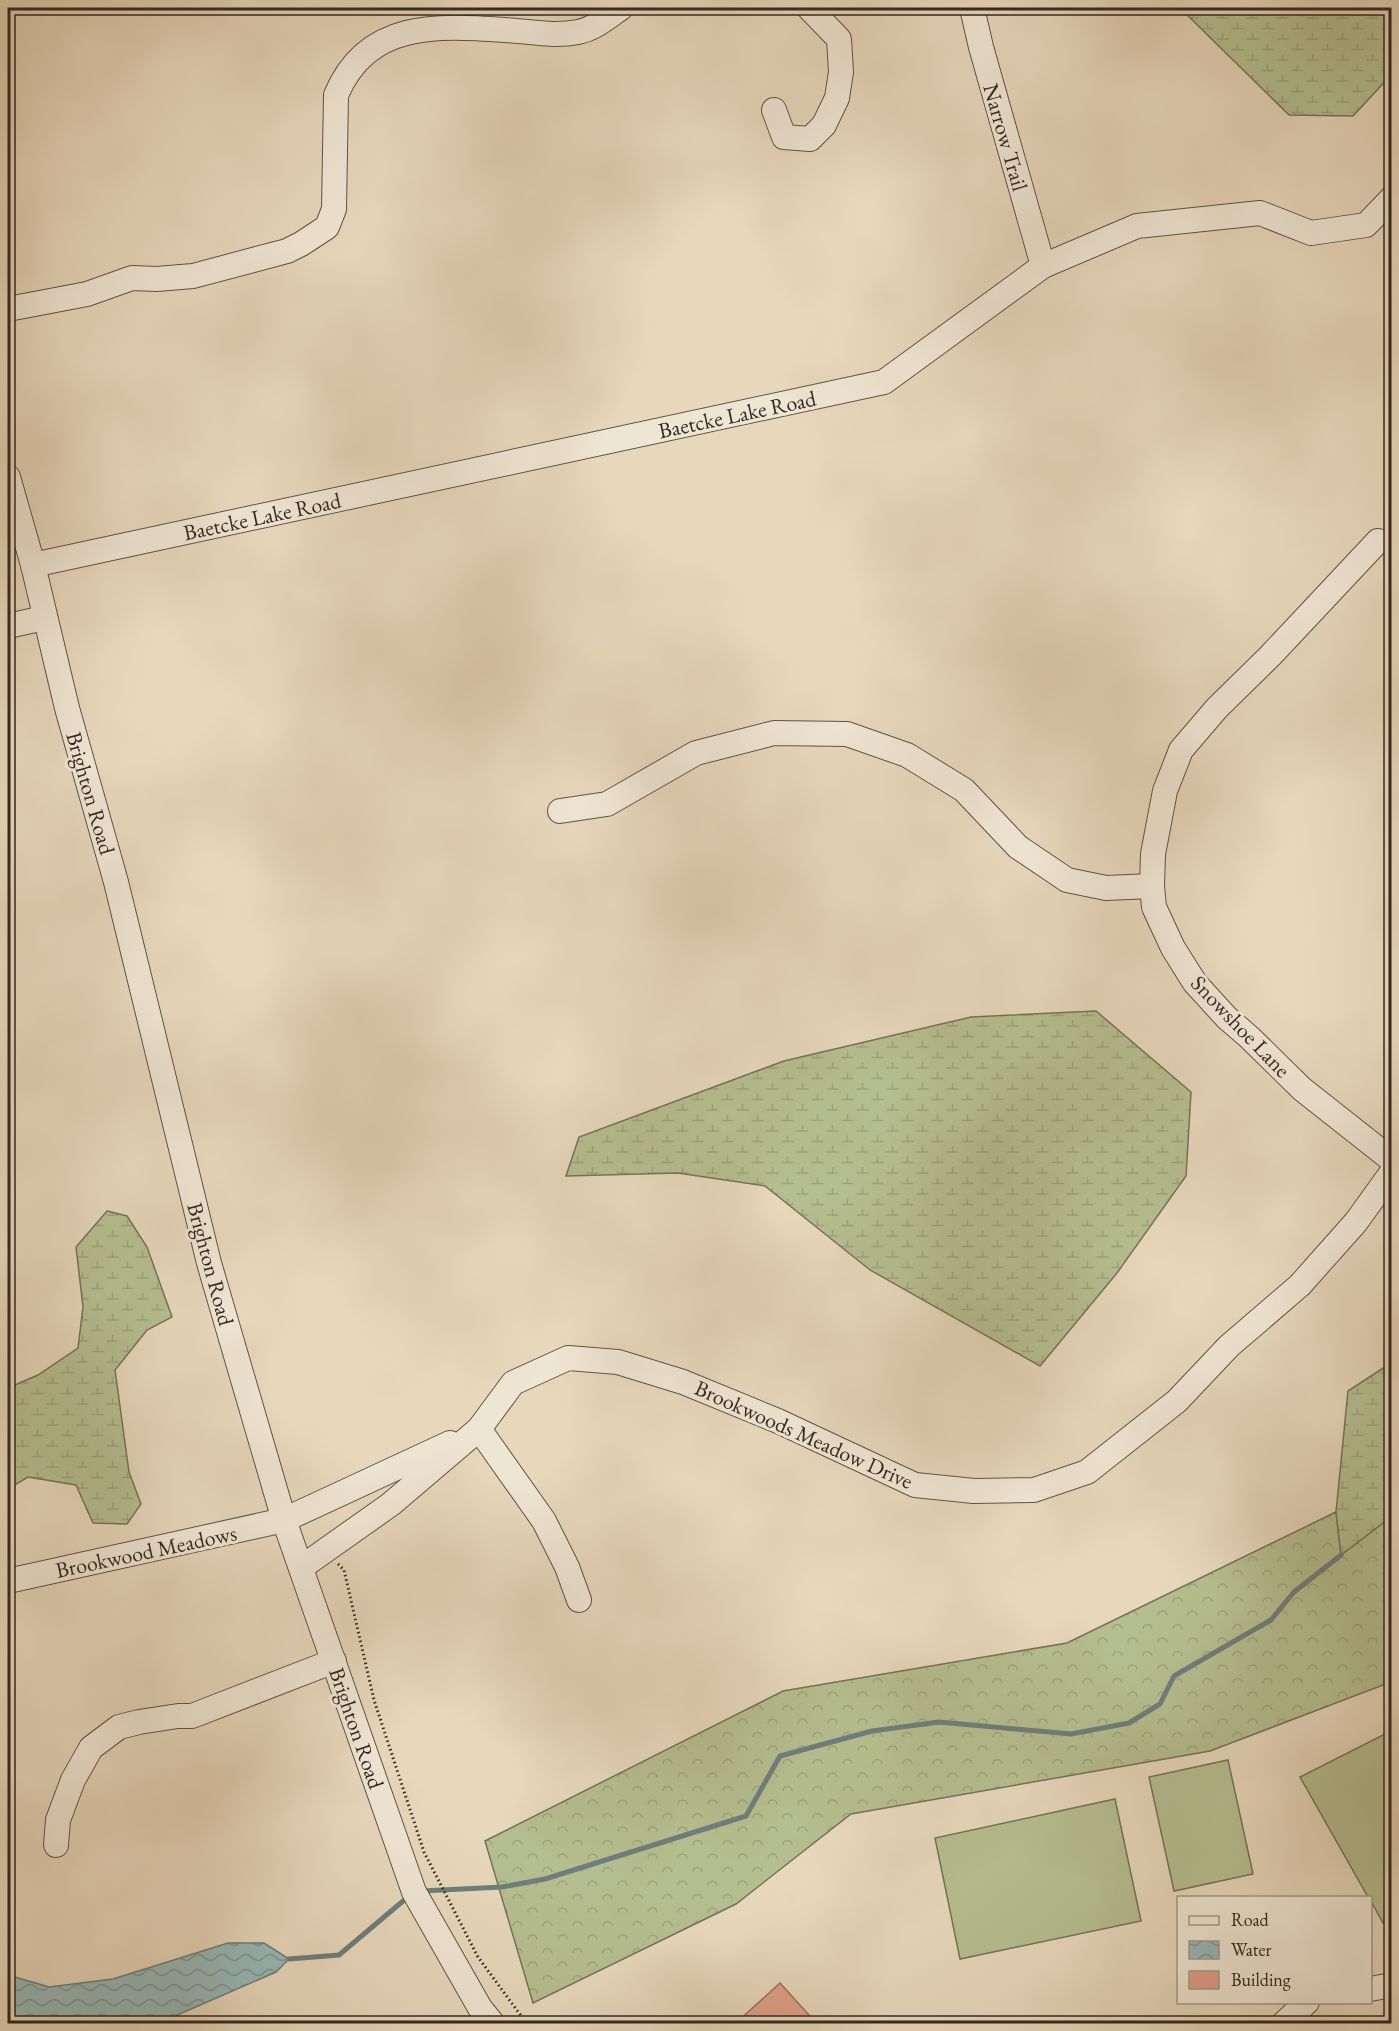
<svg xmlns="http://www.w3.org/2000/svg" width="1399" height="2031" viewBox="0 0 1399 2031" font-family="'EB Garamond',serif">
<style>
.grass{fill:#b5be90;stroke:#747458;stroke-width:1.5}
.forest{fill:url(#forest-crowns);stroke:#747458;stroke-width:1.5}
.wetland{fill:url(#wetland-marsh);stroke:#747458;stroke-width:1.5}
.water{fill:url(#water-waves);stroke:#6f7f7b;stroke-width:1.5}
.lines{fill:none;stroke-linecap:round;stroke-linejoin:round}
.stream{stroke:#6f7f7b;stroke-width:5}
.building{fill:#e09f89;stroke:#9d6f60;stroke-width:1.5}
.minor-casing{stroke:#5f5447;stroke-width:26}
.path{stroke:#322920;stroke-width:3;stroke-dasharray:1.5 3;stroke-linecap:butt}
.minor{stroke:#efe5d3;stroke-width:24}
.labels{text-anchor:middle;stroke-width:6;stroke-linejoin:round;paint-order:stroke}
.street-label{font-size:22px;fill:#322920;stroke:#efe5d3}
</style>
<defs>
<pattern id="forest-crowns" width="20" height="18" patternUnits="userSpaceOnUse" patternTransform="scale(1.5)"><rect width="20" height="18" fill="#b5be90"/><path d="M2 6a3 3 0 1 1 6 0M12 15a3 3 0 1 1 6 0" fill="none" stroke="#9ca37c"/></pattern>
<pattern id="wetland-marsh" width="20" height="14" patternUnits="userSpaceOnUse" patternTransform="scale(1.5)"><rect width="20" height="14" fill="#b5be90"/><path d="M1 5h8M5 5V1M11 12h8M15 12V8" fill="none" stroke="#9ca37c"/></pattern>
<pattern id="water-waves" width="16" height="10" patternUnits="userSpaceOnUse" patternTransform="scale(1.5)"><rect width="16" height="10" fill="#98b8b7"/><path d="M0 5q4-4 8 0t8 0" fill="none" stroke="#7d9694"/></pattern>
</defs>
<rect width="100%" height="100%" fill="#e7d7bb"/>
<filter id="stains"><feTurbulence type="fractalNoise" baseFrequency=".00333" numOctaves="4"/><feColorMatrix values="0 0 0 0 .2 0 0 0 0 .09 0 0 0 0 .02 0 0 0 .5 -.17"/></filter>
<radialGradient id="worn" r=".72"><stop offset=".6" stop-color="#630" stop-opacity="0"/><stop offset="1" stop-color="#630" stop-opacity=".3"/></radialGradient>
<!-- grass -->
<g class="grass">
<polygon points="1391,1731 1392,1918 1383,1923 1371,1901 1370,1898 1368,1897 1300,1777"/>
<polygon points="1228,1760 1253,1874 1174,1891 1149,1777"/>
<polygon points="1115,1799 1141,1921 960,1959 935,1838"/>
</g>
<!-- forest -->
<polygon class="forest" points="1336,1512 1341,1554 1391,1517 1391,1682 1210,1751 851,1814 736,1904 533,2003 485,1841 783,1691 1067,1643"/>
<!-- wetland -->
<g class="wetland">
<polygon points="1180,8 1391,8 1391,75 1353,116 1289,115"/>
<polygon points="1096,1011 1191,1092 1186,1176 1117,1273 1040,1366 870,1270 765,1186 678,1173 566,1176 579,1137 784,1061 971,1017"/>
<polygon points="107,1211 127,1216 147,1247 172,1317 147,1330 115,1370 129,1472 141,1504 127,1524 93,1523 76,1485 28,1477 8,1489 8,1388 38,1375 78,1348 83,1307 76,1247"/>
<polygon points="1391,1363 1391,1517 1341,1555 1336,1512 1348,1391"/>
</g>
<!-- water -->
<polygon class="water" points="228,1943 264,1943 289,1959 276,1972 159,2023 8,2023 8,1975 49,1987 113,1979"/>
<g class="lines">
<!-- stream -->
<g class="stream">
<polyline points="422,1891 502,1887 545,1879 746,1816 780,1756 872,1731 939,1722 1071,1734 1129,1723 1160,1704 1174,1676 1271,1620 1294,1592 1341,1555"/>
<polyline points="289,1959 339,1955 409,1896"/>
</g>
</g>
<!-- building -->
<polygon class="building" points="780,1983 817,2024 735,2024"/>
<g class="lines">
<!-- minor casing -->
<g class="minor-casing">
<g id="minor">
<polyline points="972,8 981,47 1043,266"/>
<polyline points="774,110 784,137 810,139 824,125 837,98 841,72 839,39 809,8"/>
<path d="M8,309L87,294L132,278L157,279L193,276L287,251L301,244L327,227L334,209L336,95C367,21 437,25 505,30C529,31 553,37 578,32C594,29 608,17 621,8"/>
<polyline points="8,477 33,565 67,708 116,882 209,1263 284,1520 414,1892 480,2008 493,2024"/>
<polyline points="1378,541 1270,656 1217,708 1181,750 1165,791 1153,854 1152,886 1154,907 1173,948 1195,983 1227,1018 1249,1037 1302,1089 1392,1160"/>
<polyline points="33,565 884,382 1043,266 1137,226 1260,213 1311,233 1366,225 1392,198"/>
<polyline points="8,626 44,618"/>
<polyline points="560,811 607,804 696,753 774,733 847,734 907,755 964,790 1018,847 1067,880 1106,888 1152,886"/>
<polyline points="479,1429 544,1521 567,1567 579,1600"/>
<polyline points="302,1567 391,1504 479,1429 513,1383 568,1358 618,1362 683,1382 778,1421 915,1485 974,1491 1034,1490 1087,1472 1177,1401 1229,1346 1300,1285 1356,1222 1392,1172"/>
<polyline points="8,1581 284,1520 450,1443"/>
<polyline points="56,1845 58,1820 73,1780 91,1748 119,1727 139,1722 178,1716 192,1716 334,1661"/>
<polyline points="1370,1989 1392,1985"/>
<polyline points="1283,2024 1307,2002"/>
</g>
</g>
<!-- path -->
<polyline class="path" points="338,1564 344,1570 374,1700 424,1852 478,1957 527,2024"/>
<!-- minor -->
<use href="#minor" class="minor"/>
</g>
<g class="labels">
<!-- street labels -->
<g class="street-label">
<text transform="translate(1006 137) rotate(74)" y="8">Narrow Trail</text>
<text transform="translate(737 414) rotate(-12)" y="8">Baetcke Lake Road</text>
<text transform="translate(262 516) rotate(-12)" y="8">Baetcke Lake Road</text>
<text transform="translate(91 793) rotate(74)" y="8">Brighton Road</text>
<text transform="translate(1241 1026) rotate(46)" y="8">Snowshoe Lane</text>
<text transform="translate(211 1264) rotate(75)" y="8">Brighton Road</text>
<text transform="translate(804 1434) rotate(24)" y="8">Brookwoods Meadow Drive</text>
<text transform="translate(146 1551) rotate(-12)" y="8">Brookwood Meadows</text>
<text transform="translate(357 1728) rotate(71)" y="8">Brighton Road</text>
</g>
</g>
<!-- margin -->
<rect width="1399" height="2031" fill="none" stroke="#e7d7bb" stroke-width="30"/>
<rect x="9" y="9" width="1381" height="2013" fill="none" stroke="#322920" stroke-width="3"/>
<rect x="15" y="15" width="1369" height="2001" fill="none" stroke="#322920" stroke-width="1.5"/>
<!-- legend -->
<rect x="1177" y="1896" width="195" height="108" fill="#efe5d3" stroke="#a39a8b" stroke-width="1.5"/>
<rect x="1189" y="1916" width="30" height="9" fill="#efe5d3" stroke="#a39a8b" stroke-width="1.5"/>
<text x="1231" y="1926" font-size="18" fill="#322920">Road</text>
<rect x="1189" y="1941" width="30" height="18" fill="url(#water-waves)" stroke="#a39a8b" stroke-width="1.5"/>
<text x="1231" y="1956" font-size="18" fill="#322920">Water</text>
<rect x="1189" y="1971" width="30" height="18" fill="#e09f89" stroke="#a39a8b" stroke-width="1.5"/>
<text x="1231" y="1986" font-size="18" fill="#322920">Building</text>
<rect width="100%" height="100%" filter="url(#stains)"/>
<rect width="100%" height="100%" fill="url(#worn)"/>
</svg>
